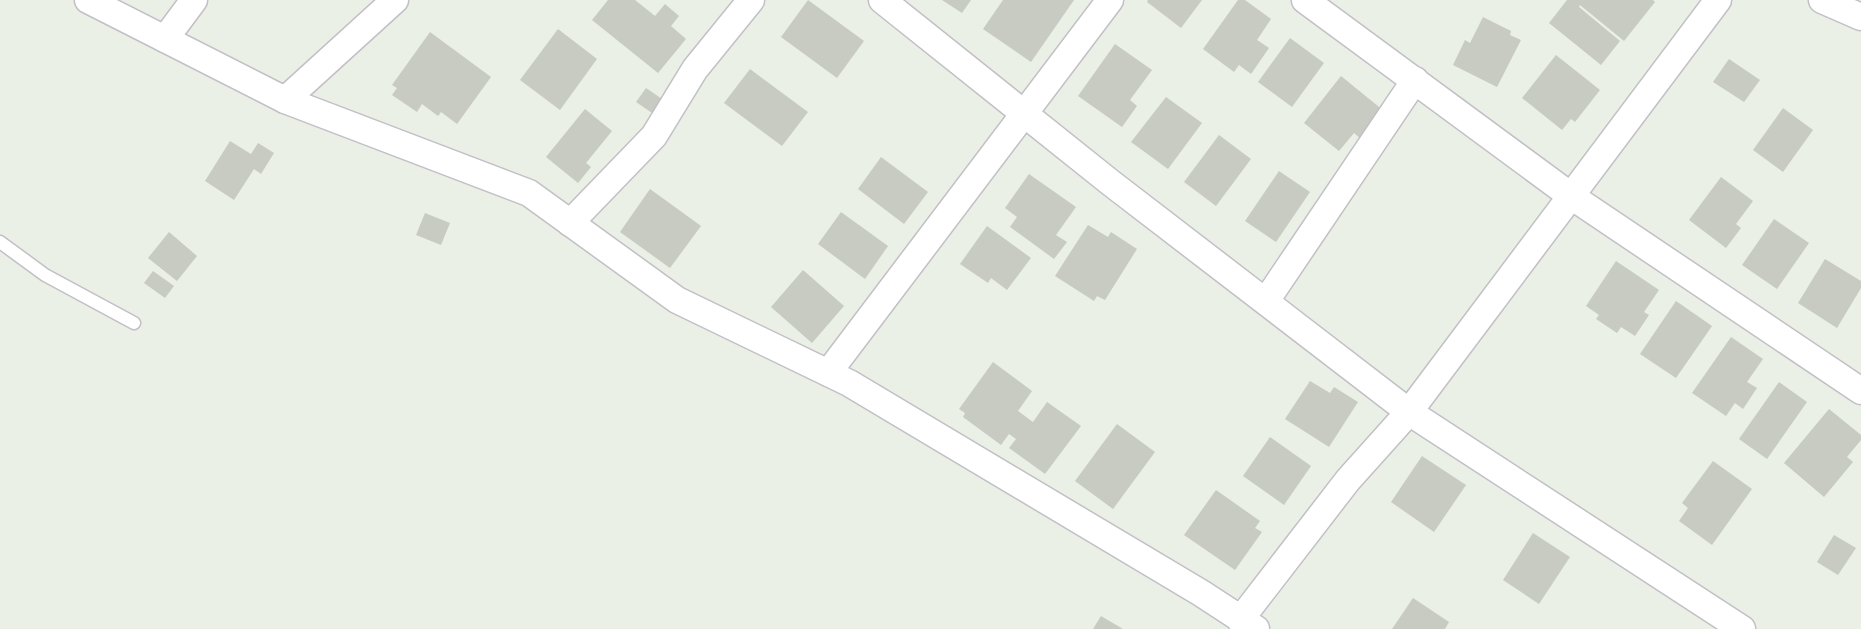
<svg xmlns="http://www.w3.org/2000/svg" width="1861" height="629" viewBox="0 0 1861 629" font-family="'PT Sans Narrow',sans-serif">
<style>
.building{fill:#c7cbc2}
.lines{fill:none;stroke-linecap:round;stroke-linejoin:round}
.service-casing{stroke:#c2bfc7;stroke-width:15}
.minor-casing{stroke:#c2bfc7;stroke-width:29}
.service{stroke:#fff;stroke-width:12}
.minor{stroke:#fff;stroke-width:26}
</style>
<rect width="100%" height="100%" fill="#eaf0e5"/>
<!-- building -->
<g class="building">
<polygon points="608,0 635,0 655,16 665,4 679,16 671,26 686,39 658,73 592,20"/>
<polygon points="808,0 864,41 837,78 781,37"/>
<polygon points="942,0 971,0 962,13"/>
<polygon points="1003,0 1074,0 1031,62 983,29"/>
<polygon points="1148,0 1202,0 1181,28 1147,2"/>
<polygon points="1238,0 1245,0 1271,19 1257,40 1269,48 1251,74 1239,65 1234,72 1203,49"/>
<polygon points="1567,0 1653,0 1655,2 1624,41 1580,5 1579,7 1620,41 1601,65 1549,23"/>
<polygon points="1483,17 1511,31 1510,35 1521,40 1497,87 1453,65 1465,40 1470,43"/>
<polygon points="558,29 597,59 560,110 520,80"/>
<polygon points="430,32 491,77 457,124 441,112 438,116 422,104 417,112 392,95 397,88 392,85"/>
<polygon points="1290,38 1324,63 1292,107 1258,82"/>
<polygon points="1115,44 1152,70 1130,100 1137,106 1122,127 1078,96"/>
<polygon points="1556,55 1600,90 1575,122 1571,119 1562,130 1522,98"/>
<polygon points="1729,59 1760,80 1744,102 1713,82"/>
<polygon points="750,69 808,112 782,146 724,103"/>
<polygon points="1341,76 1384,111 1361,139 1354,133 1339,151 1304,123"/>
<polygon points="646,88 665,101 655,115 636,102"/>
<polygon points="1166,97 1202,123 1168,169 1131,142"/>
<polygon points="1783,108 1813,130 1783,172 1753,150"/>
<polygon points="585,109 612,131 586,163 591,167 578,183 546,157"/>
<polygon points="1219,135 1251,159 1216,206 1184,182"/>
<polygon points="230,141 251,154 258,143 274,153 261,174 254,169 234,200 205,181"/>
<polygon points="881,157 928,192 904,224 858,189"/>
<polygon points="1279,171 1310,192 1276,242 1245,221"/>
<polygon points="1029,174 1076,207 1056,235 1067,242 1054,259 1010,227 1017,217 1005,208"/>
<polygon points="1721,177 1753,201 1736,224 1741,228 1726,248 1689,220"/>
<polygon points="650,189 701,226 670,268 620,232"/>
<polygon points="841,212 888,246 865,279 818,244"/>
<polygon points="425,213 450,223 441,245 416,235"/>
<polygon points="1774,219 1809,243 1777,289 1742,265"/>
<polygon points="1088,225 1108,237 1111,232 1137,249 1105,300 1097,296 1094,301 1055,276"/>
<polygon points="987,226 1031,258 1007,290 991,278 988,283 960,264"/>
<polygon points="169,232 197,256 177,281 148,258"/>
<polygon points="1825,259 1861,281 1861,288 1837,328 1798,303"/>
<polygon points="1616,261 1659,290 1644,312 1649,315 1635,336 1621,327 1617,333 1596,319 1599,315 1586,306"/>
<polygon points="803,270 844,306 812,343 771,307"/>
<polygon points="153,271 174,286 165,298 144,283"/>
<polygon points="1676,301 1712,326 1676,378 1640,354"/>
<polygon points="1731,337 1763,359 1747,382 1757,388 1743,409 1735,403 1726,416 1692,393"/>
<polygon points="993,362 1032,391 1018,411 1033,422 1047,402 1081,426 1045,474 1009,448 1016,439 1009,434 1001,445 963,417 965,413 959,409"/>
<polygon points="1310,381 1330,393 1334,387 1358,402 1329,447 1285,419"/>
<polygon points="1779,382 1807,402 1767,459 1739,439"/>
<polygon points="1829,409 1861,435 1861,440 1847,457 1853,462 1824,497 1784,463"/>
<polygon points="1117,424 1155,452 1113,509 1075,481"/>
<polygon points="1270,437 1311,466 1284,505 1243,476"/>
<polygon points="1422,456 1466,485 1434,532 1391,502"/>
<polygon points="1713,461 1752,489 1712,545 1679,521 1688,508 1682,503"/>
<polygon points="1216,490 1260,521 1255,528 1262,532 1235,570 1184,535"/>
<polygon points="1533,533 1570,557 1539,604 1503,580"/>
<polygon points="1834,535 1856,548 1838,575 1817,562"/>
<polygon points="1413,598 1449,622 1445,629 1392,629"/>
<polygon points="1101,616 1123,629 1093,629"/>
</g>
<g class="lines">
<!-- service casing -->
<g class="service-casing">
<polyline id="service" points="0,242 45,275 134,323"/>
</g>
<!-- minor casing -->
<g class="minor-casing">
<g id="minor">
<polyline points="88,0 285,100 529,193 677,300 849,383 1201,593 1256,629"/>
<polyline points="882,0 1111,183 1409,412 1742,629"/>
<polyline points="1305,0 1571,196 1861,391"/>
<polyline points="1822,0 1861,17"/>
<polyline points="165,39 194,0"/>
<polyline points="285,100 395,0"/>
<polyline points="570,223 654,136 695,69 751,0"/>
<polyline points="1266,301 1415,80"/>
<polyline points="828,373 1110,0"/>
<polyline points="1240,620 1348,480 1409,412 1718,0"/>
</g>
</g>
<!-- service -->
<use href="#service" class="service"/>
<!-- minor -->
<use href="#minor" class="minor"/>
</g>
</svg>
